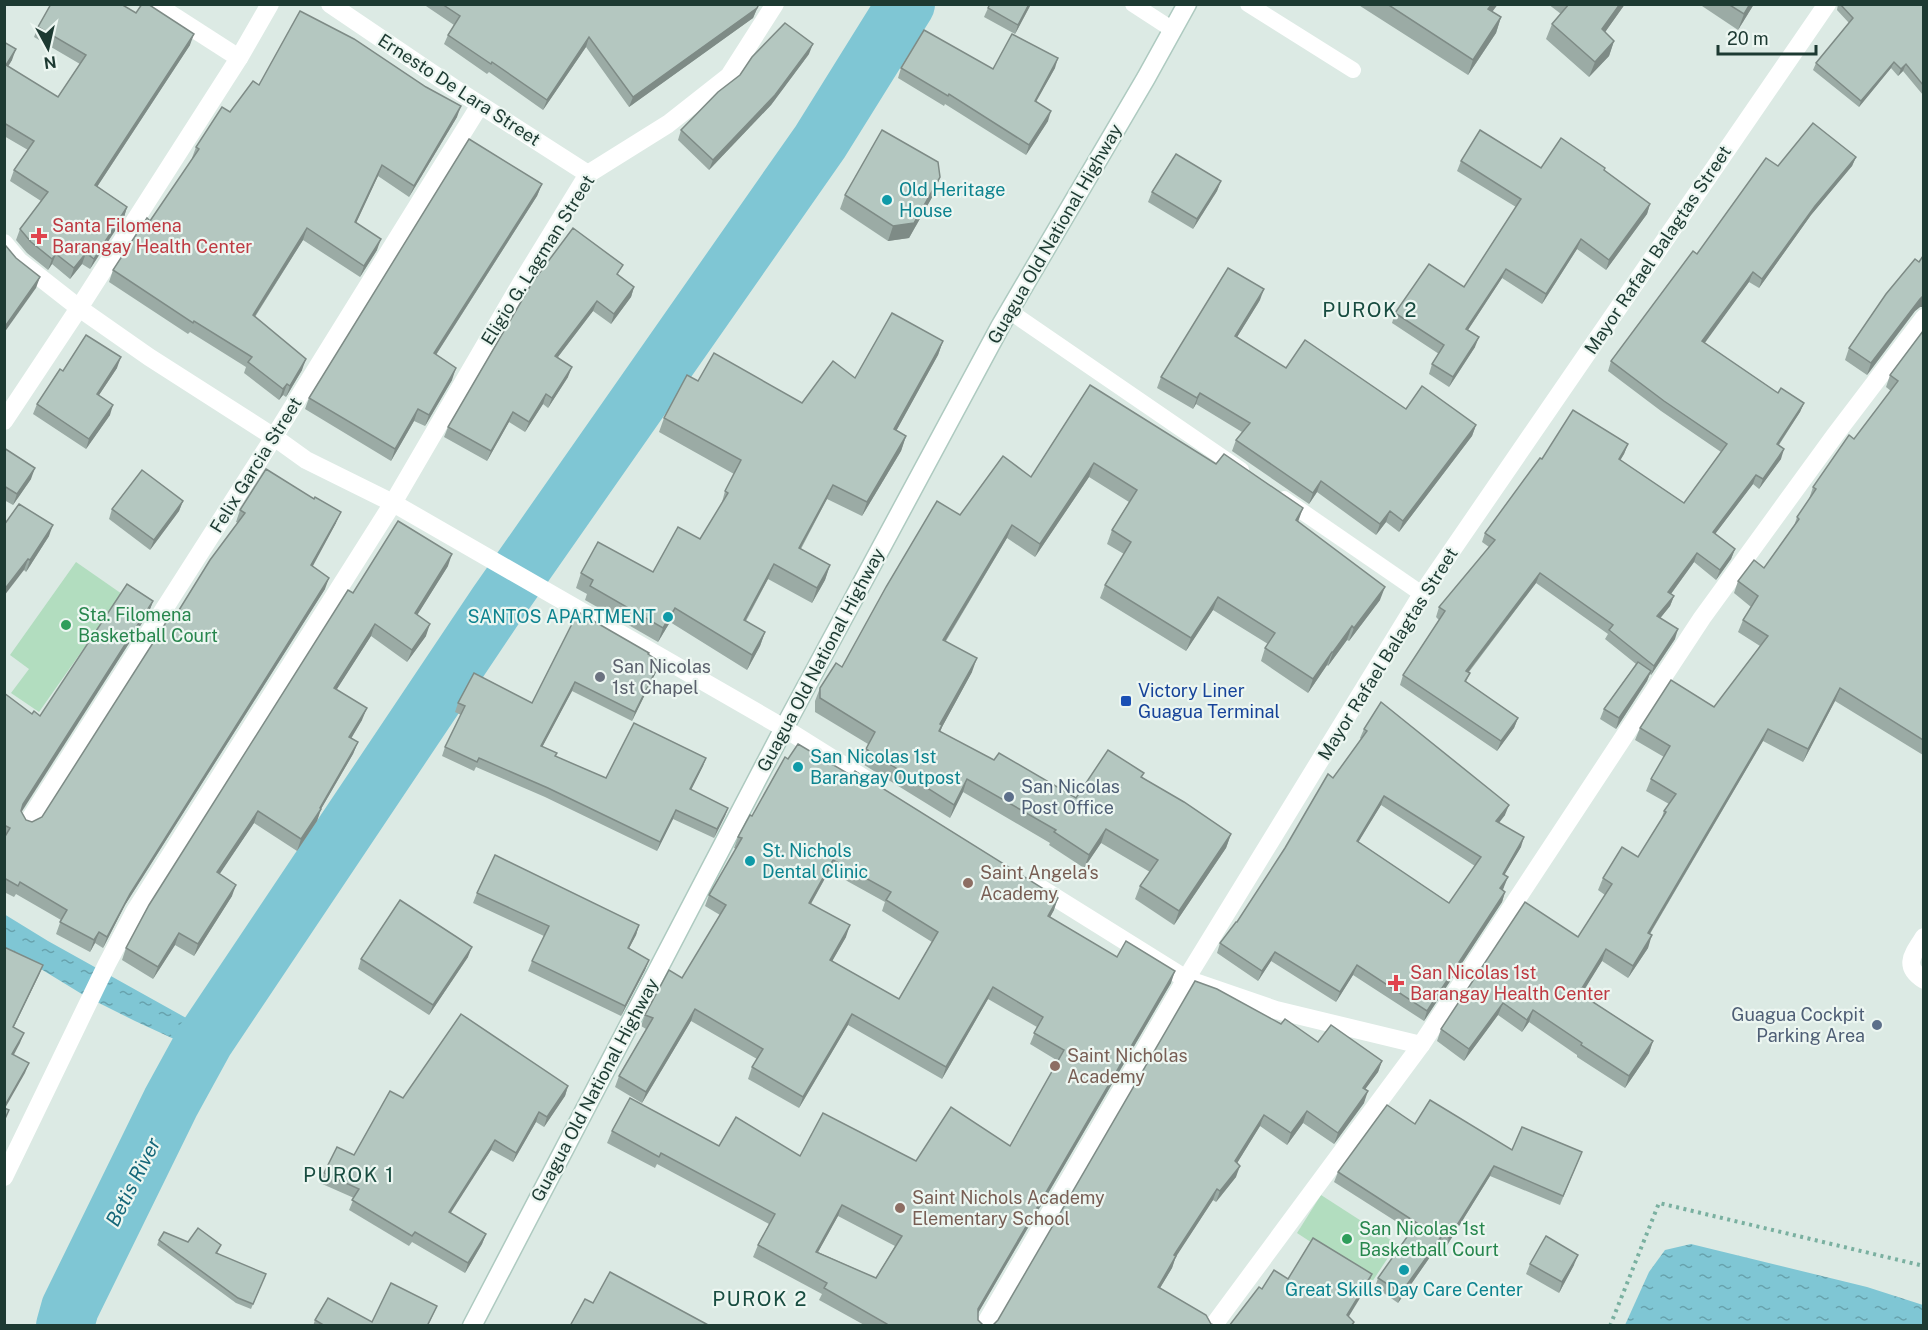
<svg xmlns="http://www.w3.org/2000/svg" width="1928" height="1330" viewBox="0 0 1928 1330" font-family="'Public Sans',sans-serif">
<style>
.green{fill:#b2ddbf}
.water{fill:url(#water-ripples)}
.lines{fill:none;stroke-linecap:round;stroke-linejoin:round}
.river{stroke:#7fc6d4;stroke-width:58}
.secondary-casing{stroke:#aecac0;stroke-width:21}
.path{stroke:#7ab0a0;stroke-width:4;stroke-dasharray:3 4.5;stroke-linecap:butt}
.service{stroke:#fff;stroke-width:16}
.minor{stroke:#fff;stroke-width:18}
.tertiary{stroke:#fff;stroke-width:18}
.secondary{stroke:#fff;stroke-width:18}
.wall{fill:#9baba5;fill-rule:evenodd}
.shaded-wall{fill:#7e8b86}
.building{fill:#b4c7c0;stroke:#7e8b86;stroke-width:1.5;fill-rule:evenodd}
.culture-dot{fill:#0f9aa8;stroke:#ecf6f1;stroke-width:2}
.health-dot{fill:#e0444e;stroke:#ecf6f1;stroke-width:2}
.leisure-dot{fill:#2e9e5b;stroke:#ecf6f1;stroke-width:2}
.worship-dot{fill:#6b7280;stroke:#ecf6f1;stroke-width:2}
.transit-dot{fill:#1a4fb4;stroke:#ecf6f1;stroke-width:2}
.service-dot{fill:#5c6f8a;stroke:#ecf6f1;stroke-width:2}
.education-dot{fill:#8d6e63;stroke:#ecf6f1;stroke-width:2}
.labels{text-anchor:middle;stroke-width:4.5;stroke-linejoin:round;paint-order:stroke}
.street-label{font-size:18px;fill:#1d3a32;stroke:#ecf6f1}
.culture-label{font-size:18px;fill:#0d838f;stroke:#ecf6f1;text-anchor:start}
.health-label{font-size:18px;fill:#be3a42;stroke:#ecf6f1;text-anchor:start}
.leisure-label{font-size:18px;fill:#27864d;stroke:#ecf6f1;text-anchor:start}
.worship-label{font-size:18px;fill:#5b616d;stroke:#ecf6f1;text-anchor:start}
.transit-label{font-size:18px;fill:#164399;stroke:#ecf6f1;text-anchor:start}
.service-label{font-size:18px;fill:#4e5e75;stroke:#ecf6f1;text-anchor:start}
.education-label{font-size:18px;fill:#785e54;stroke:#ecf6f1;text-anchor:start}
.neighbourhood-label{font-size:20px;letter-spacing:1.5px;fill:#184c40;stroke:#ecf6f1}
.water-label{font-size:20px;font-style:italic;fill:#146779;stroke:#ecf6f1}
</style>
<defs>
<pattern id="water-ripples" width="26" height="14" patternUnits="userSpaceOnUse" patternTransform="scale(1.5)"><rect width="26" height="14" fill="#7fc6d4"/><path d="M2 4q2-2 4 0t4 0M15 11q2-2 4 0t4 0" fill="none" stroke="#67a2ad"/></pattern>
</defs>
<rect width="100%" height="100%" fill="#dceae4"/>
<!-- green -->
<g class="green">
<polygon points="76,562 122,594 39,712 11,693 29,669 10,655"/>
<polygon points="1321,1195 1397,1244 1372,1282 1297,1233"/>
</g>
<!-- water -->
<g class="water">
<polygon points="4,914 48,941 188,1019 196,1035 174,1039 135,1021 85,996 5,947"/>
<polygon points="1691,1244 1867,1287 1923,1305 1923,1325 1625,1325 1649,1272 1665,1250"/>
</g>
<g class="lines">
<!-- river -->
<polyline class="river" points="65,1326 70,1308 171,1102 205,1040 497,604 820,142 906,4"/>
<!-- secondary casing -->
<g class="secondary-casing">
<polyline id="secondary" points="472,1326 784,728 1001,325 1146,78 1187,4"/>
</g>
<!-- path -->
<polyline class="path" points="1610,1326 1659,1203 1924,1266"/>
<!-- service -->
<g class="service">
<polyline points="1133,4 1173,30"/>
<polyline points="1248,4 1353,70"/>
<polyline points="1009,311 1241,470"/>
<polyline points="1284,499 1422,594"/>
</g>
<!-- minor -->
<g class="minor">
<polyline points="155,4 239,58"/>
<polyline points="330,4 454,88 588,174"/>
<polyline points="4,243 19,261 79,308 149,357 274,437 306,460 393,503"/>
<polyline points="4,421 79,308 239,58 270,4"/>
<polyline points="28,822 274,437 480,105"/>
<path d="M1924,937C1913,954 1902,966 1924,980"/>
<polyline points="984,1326 1186,979 1276,1010 1421,1045"/>
<polyline points="1213,1326 1421,1045 1702,618 1835,435 1924,318"/>
</g>
<!-- tertiary -->
<g class="tertiary">
<polyline points="393,503 784,728 873,784"/>
<polyline points="1037,886 1186,979 1422,594 1827,4"/>
<polyline points="4,1177 107,964 135,911 393,503 520,285 588,174 668,124 729,76 775,4"/>
</g>
<!-- secondary -->
<use href="#secondary" class="secondary"/>
</g>
<!-- wall -->
<g class="wall">
<polygon points="423,4 759,4 753,18 629,107 586,47 543,110 489,72 487,74 444,44 448,35 454,25"/>
<polygon points="1031,4 1015,34 984,17 988,8"/>
<polygon points="1357,4 1498,4 1492,12 1501,17 1496,33 1468,75"/>
<polygon points="1548,4 1625,4 1605,32 1614,41 1609,56 1589,77 1546,39 1552,24 1561,14"/>
<polygon points="1699,4 1754,4 1738,30"/>
<polygon points="1838,4 1923,4 1923,95 1903,71 1898,76 1891,68 1859,107 1813,70 1816,63 1849,23 1837,10"/>
<polygon points="38,27 190,45 97,187 127,207 124,217 90,269 82,264 70,279 52,264 48,270 27,253 16,240 20,229 41,201 10,181 14,170 28,150 4,136 4,42 12,60 8,67 58,97 80,64 34,37"/>
<polygon points="809,54 771,105 709,170 678,140 681,130"/>
<polygon points="901,68 993,69 1055,68 1036,101 1048,121 1026,155 945,104 944,106 898,78"/>
<polygon points="259,85 457,117 409,197 378,176 356,223 377,250 360,277 303,240 255,317 302,370 286,397 283,395 279,400 244,373 246,367 190,332 188,334 109,282 113,270 150,221 193,159 192,158 196,147 230,112"/>
<polygon points="1856,157 1852,166 1811,215 1759,288 1749,282 1704,343 1778,393 1804,403 1800,412 1779,445 1781,459 1759,489 1753,484 1715,534 1735,549 1731,559 1716,580 1694,562 1671,594 1674,596 1670,606 1660,618 1675,639 1651,675 1650,674 1647,681 1616,729 1600,719 1604,709 1636,664 1605,639 1608,634 1536,583 1469,672 1470,673 1466,682 1518,718 1514,728 1497,751 1400,685 1403,675 1439,620 1436,617 1439,607 1489,547 1482,542 1485,533 1542,459 1628,444 1624,454 1620,460 1684,503 1721,452 1661,411 1608,371 1611,361 1697,254 1778,166"/>
<polygon points="1461,161 1541,168 1604,171 1650,204 1647,214 1606,270 1577,249 1542,304 1502,278 1468,330 1475,347 1449,387 1429,374 1432,364 1439,354 1392,323 1395,313 1464,287 1516,207 1457,171"/>
<polygon points="1221,181 1217,191 1193,229 1148,202 1152,192"/>
<polygon points="542,184 537,196 436,355 452,380 425,426 414,421 391,461 305,409 309,398"/>
<polygon points="935,192 909,238 888,241 840,209 845,195"/>
<polygon points="1923,256 1923,307 1920,307 1915,311 1867,375 1845,360 1849,348"/>
<polygon points="619,276 634,287 631,297 611,324 593,311 558,357 568,377 548,408 543,404 525,432 509,422 487,461 444,437 448,427"/>
<polygon points="1260,300 1237,337 1286,368 1406,409 1476,425 1472,436 1399,532 1386,522 1376,535 1317,492 1309,504 1232,451 1236,440 1242,432 1196,404 1193,409 1157,388 1161,377"/>
<polygon points="1923,331 1923,755 1835,701 1803,762 1763,741 1650,934 1648,948 1628,978 1602,961 1581,994 1653,1041 1649,1053 1625,1088 1577,1057 1577,1055 1529,1022 1522,1032 1498,1015 1464,1061 1437,1041 1441,1029 1578,937 1605,895 1598,890 1603,878 1638,857 1661,820 1664,811 1669,804 1646,791 1651,779 1664,757 1635,740 1640,728 1714,707 1760,646 1738,632 1743,620 1751,607 1734,593 1738,581 1764,568 1794,526 1797,517 1809,499 1813,487 1854,439 1891,391 1886,387 1890,375"/>
<polygon points="943,341 938,355 896,431 906,436 901,451 862,516 827,499 801,549 830,565 825,580 812,603 768,579 746,621 765,632 760,646 747,670 670,622 658,642 585,600 587,594 576,588 581,573 653,572 700,539 721,506 725,491 734,474 659,432 664,418 698,381 802,403 855,378"/>
<polygon points="117,368 99,395 110,415 86,449 33,414 37,404 63,371"/>
<polygon points="1090,385 1298,521 1380,600 1349,641 1347,640 1328,666 1327,665 1308,693 1261,661 1265,648 1268,644 1213,610 1186,651 1100,598 1105,585 1124,554 1107,544 1112,530 1129,502 1089,477 1035,557 1007,538 946,641 972,672 942,727 940,732 994,760 1076,798 1142,777 1231,834 1226,848 1174,925 1135,899 1140,886 1150,872 1101,843 1084,868 1049,845 1050,843 963,792 950,818 861,763 868,744 815,712 815,701 820,688 842,667 960,515 1031,477"/>
<polygon points="4,448 31,479 13,505 4,500"/>
<polygon points="183,501 179,511 150,550 109,519 112,509"/>
<polygon points="240,510 336,523 312,566 325,589 125,905 103,948 95,943 90,952 56,934 61,920 16,894 14,897 4,892 4,693 32,714 40,716 153,601 149,612 21,811 26,820 32,822 42,817 238,523 236,522"/>
<polygon points="4,525 49,536 26,572 24,570"/>
<polygon points="448,566 417,615 426,636 407,662 371,636 336,690 362,720 351,738 358,742 353,754 321,809 317,821 297,851 254,823 219,874 232,896 194,956 175,945 153,979 122,960 126,948 353,593"/>
<polygon points="578,612 648,654 657,670 632,721 572,691 542,747 555,756 606,778 706,758 703,766 691,790 728,808 725,816 714,838 673,819 657,851 545,797 476,767 474,771 442,756 445,747 461,715 455,712 458,703 532,703"/>
<path d="M1364,729L1505,815L1499,823L1521,847L1504,875V887L1503,890L1505,892L1502,902L1424,1021L1353,975L1336,1002L1271,961L1258,981L1217,953L1220,943L1237,922L1333,778L1361,739L1360,738ZM1381,805L1475,866L1449,903L1358,842Z"/>
<path d="M738,837L1054,910L1050,917L1117,957L1171,983L978,1313V1320L983,1325H993L1281,1024L1318,1042L1382,1061L1378,1072L1365,1089L1364,1103L1334,1144L1303,1123L1287,1145L1260,1126L1237,1163L1236,1177L1216,1202L1213,1200L1176,1256L1172,1268L1160,1288L1211,1324L1216,1326H866L819,1300L822,1294L753,1257L758,1245L769,1224L657,1164L655,1168L607,1143L612,1131L800,1156L916,1161L1010,1146L1058,1061L1030,1044L1037,1027L988,999L942,1079L848,1025L799,1108L748,1079L752,1067L757,1059L691,1021L642,1103L615,1087L619,1076L646,1029L641,1026L645,1015L682,978L720,915L705,906L709,895L736,849L734,848ZM829,871L885,902L882,911L932,942L899,999L832,961L846,937L811,904ZM838,1216L895,1246L876,1278L818,1252Z"/>
<polygon points="477,893 639,925 636,935 629,948 649,960 645,970 621,1016 528,971 532,961 544,936 473,903"/>
<polygon points="468,957 429,1015 358,969 361,959"/>
<polygon points="568,1086 565,1096 544,1127 536,1122 513,1162 491,1150 450,1213 486,1234 482,1244 465,1273 412,1242 409,1246 349,1210 354,1198 320,1183 324,1173 354,1155 403,1098"/>
<polygon points="1415,1124 1512,1150 1582,1152 1560,1205 1490,1176 1446,1247 1439,1244 1398,1303 1375,1287 1378,1278 1411,1231 1334,1182 1338,1172"/>
<polygon points="159,1240 188,1242 221,1245 217,1254 266,1274 251,1309 236,1303 157,1245"/>
<polygon points="1530,1264 1574,1265 1559,1293 1526,1274"/>
<polygon points="437,1306 428,1326 313,1326 315,1320 372,1322"/>
</g>
<!-- shaded-wall -->
<g class="shaded-wall">
<polygon points="759,4 753,18 629,107 633,97"/>
<polygon points="1029,4 1031,4 1015,34 1018,25"/>
<polygon points="1492,4 1498,4 1483,24 1488,9"/>
<polygon points="1620,4 1625,4 1596,45 1602,29"/>
<polygon points="1750,4 1754,4 1738,30 1744,14"/>
<polygon points="1501,17 1496,33 1468,75 1473,60"/>
<polygon points="194,34 190,45 91,196 95,185"/>
<polygon points="589,37 586,47 543,110 547,100"/>
<polygon points="1614,41 1609,56 1589,77 1595,62"/>
<polygon points="813,44 809,54 771,105 709,170 713,160"/>
<polygon points="16,49 12,60 4,72 6,65"/>
<polygon points="1058,58 1055,68 1031,111 1035,101"/>
<polygon points="1894,62 1891,68 1859,107 1861,101"/>
<polygon points="1906,64 1903,71 1898,76 1901,69"/>
<polygon points="461,106 457,117 409,197 414,186"/>
<polygon points="1051,111 1048,121 1026,155 1029,145"/>
<polygon points="1856,157 1852,166 1811,215 1759,288 1762,279 1815,206"/>
<polygon points="382,165 378,176 351,234 355,222"/>
<polygon points="940,177 935,192 909,238 888,241 893,226"/>
<polygon points="1221,181 1217,191 1193,229 1197,219"/>
<polygon points="542,184 537,196 430,364 434,353"/>
<polygon points="1650,204 1647,214 1606,270 1609,260"/>
<polygon points="127,207 124,217 90,269 94,259"/>
<polygon points="307,228 303,240 248,327 253,315"/>
<polygon points="381,239 377,250 360,277 364,266"/>
<polygon points="1581,239 1577,249 1542,304 1546,294"/>
<polygon points="86,253 82,264 70,279 74,268"/>
<polygon points="56,254 52,264 48,270 52,259"/>
<polygon points="1506,269 1502,278 1462,339 1466,329"/>
<polygon points="1753,272 1749,282 1699,351 1702,341"/>
<polygon points="40,277 36,288 4,333 4,328"/>
<polygon points="634,287 631,297 611,324 614,314"/>
<polygon points="1264,289 1260,300 1231,347 1235,336"/>
<polygon points="1923,296 1923,307 1920,307 1915,311 1867,375 1871,363 1920,299"/>
<polygon points="597,301 593,311 551,366 555,356"/>
<polygon points="1479,337 1475,347 1449,387 1453,377"/>
<polygon points="943,341 938,355 889,444 894,429"/>
<polygon points="121,357 117,368 93,404 97,394"/>
<polygon points="306,359 302,370 286,397 290,386"/>
<polygon points="572,367 568,377 548,408 552,398"/>
<polygon points="456,368 452,380 425,426 429,415"/>
<polygon points="287,384 283,395 279,400 283,389"/>
<polygon points="1200,393 1196,404 1193,409 1197,398"/>
<polygon points="546,394 543,404 525,432 529,422"/>
<polygon points="1804,403 1800,412 1773,453 1777,444"/>
<polygon points="113,405 110,415 86,449 89,439"/>
<polygon points="418,409 414,421 391,461 395,449"/>
<polygon points="513,412 509,422 487,461 491,451"/>
<polygon points="1476,425 1472,436 1399,532 1403,521"/>
<polygon points="906,436 901,451 862,516 867,502"/>
<polygon points="1628,444 1624,454 1615,469 1619,459"/>
<polygon points="1784,449 1781,459 1759,489 1763,479"/>
<polygon points="1094,463 1089,477 1035,557 1040,544"/>
<polygon points="35,468 31,479 13,505 17,494"/>
<polygon points="1756,475 1753,484 1709,542 1713,532"/>
<polygon points="1321,481 1317,492 1309,504 1313,493"/>
<polygon points="833,485 827,499 793,562 799,548"/>
<polygon points="183,501 179,511 150,550 154,540"/>
<polygon points="1303,508 1298,522 1296,520"/>
<polygon points="1390,511 1386,522 1376,535 1380,524"/>
<polygon points="341,512 336,523 307,577 311,565"/>
<polygon points="53,525 49,536 26,572 30,560"/>
<polygon points="1012,525 1007,538 938,653 943,640"/>
<polygon points="1735,549 1731,559 1716,580 1720,570"/>
<polygon points="1697,553 1694,562 1665,602 1668,592"/>
<polygon points="452,554 448,566 411,625 415,613"/>
<polygon points="28,559 24,570 4,596 4,590"/>
<polygon points="774,564 768,579 738,634 744,620"/>
<polygon points="830,565 825,580 812,603 817,588"/>
<polygon points="1540,573 1536,583 1462,680 1466,671"/>
<polygon points="329,578 325,589 125,905 103,948 107,937 130,894"/>
<polygon points="1385,587 1380,600 1349,641 1354,628"/>
<polygon points="1674,596 1670,606 1654,626 1657,616"/>
<polygon points="1218,597 1213,610 1186,651 1191,638"/>
<polygon points="153,601 149,612 19,816 23,804"/>
<polygon points="675,608 670,622 658,642 663,628"/>
<polygon points="375,624 371,636 330,700 334,688"/>
<polygon points="430,624 426,636 407,662 412,650"/>
<polygon points="1352,626 1347,640 1328,666 1333,652"/>
<polygon points="1678,629 1675,639 1651,675 1654,666"/>
<polygon points="765,632 760,646 747,670 752,655"/>
<polygon points="1332,652 1327,665 1308,693 1313,679"/>
<polygon points="977,658 972,672 942,727 937,739 940,724"/>
<polygon points="660,662 657,670 632,721 635,712"/>
<polygon points="1651,671 1647,681 1616,729 1619,718"/>
<polygon points="575,682 572,691 538,755 541,746"/>
<polygon points="1840,688 1835,701 1803,762 1808,749"/>
<polygon points="367,708 362,720 345,749 349,737"/>
<polygon points="1518,718 1514,728 1497,751 1501,741"/>
<polygon points="1768,729 1763,741 1643,945 1648,933"/>
<polygon points="358,742 353,754 321,809 317,821 297,851 301,839"/>
<polygon points="706,758 703,766 687,798 690,789"/>
<polygon points="967,779 963,792 950,818 954,805"/>
<polygon points="1384,796 1381,805 1353,851 1357,841"/>
<polygon points="1509,805 1505,815 1492,831 1496,821"/>
<polygon points="728,808 725,816 714,838 717,829"/>
<polygon points="676,810 673,819 657,851 660,842"/>
<polygon points="258,811 254,823 213,884 217,872"/>
<polygon points="1106,829 1101,843 1084,868 1089,855"/>
<polygon points="1231,834 1226,848 1174,925 1179,911"/>
<polygon points="1524,837 1521,847 1499,884 1503,874"/>
<polygon points="833,860 829,871 805,914 809,903"/>
<polygon points="1508,877 1504,887 1497,898 1500,888"/>
<polygon points="236,885 232,896 194,956 198,944"/>
<polygon points="1505,892 1502,902 1424,1021 1427,1011"/>
<polygon points="1058,898 1054,910 1044,928 1048,916"/>
<polygon points="639,925 636,935 624,958 628,948"/>
<polygon points="850,925 846,937 826,972 830,960"/>
<polygon points="99,932 95,943 90,952 94,940"/>
<polygon points="179,933 175,945 153,979 158,967"/>
<polygon points="1652,935 1648,948 1628,978 1633,966"/>
<polygon points="472,947 468,957 429,1015 433,1005"/>
<polygon points="1606,949 1602,961 1575,1005 1579,993"/>
<polygon points="1275,952 1271,961 1258,981 1262,971"/>
<polygon points="649,960 645,970 621,1016 625,1006"/>
<polygon points="43,965 39,975 9,1037 13,1027"/>
<polygon points="1357,965 1353,975 1336,1002 1340,992"/>
<polygon points="1175,971 1171,983 974,1320 978,1309"/>
<polygon points="993,987 988,999 942,1079 946,1067"/>
<polygon points="1503,1003 1498,1015 1464,1061 1469,1049"/>
<polygon points="695,1009 691,1021 642,1103 646,1092"/>
<polygon points="1533,1010 1529,1022 1522,1032 1527,1020"/>
<polygon points="852,1014 848,1025 799,1108 803,1097"/>
<polygon points="24,1033 20,1043 9,1064 12,1054"/>
<polygon points="1653,1041 1649,1053 1625,1088 1629,1076"/>
<polygon points="1382,1061 1378,1072 1358,1099 1363,1088"/>
<polygon points="29,1063 25,1073 4,1110 4,1107"/>
<polygon points="568,1086 565,1096 544,1127 547,1117"/>
<polygon points="1368,1091 1364,1103 1334,1144 1338,1133"/>
<polygon points="1307,1111 1303,1123 1287,1145 1291,1133"/>
<polygon points="539,1112 536,1122 513,1162 516,1153"/>
<polygon points="1264,1115 1260,1126 1231,1173 1235,1161"/>
<polygon points="495,1140 491,1150 445,1222 449,1212"/>
<polygon points="1240,1166 1236,1177 1216,1202 1220,1191"/>
<polygon points="1494,1166 1490,1176 1446,1247 1449,1238"/>
<polygon points="1217,1189 1213,1200 1170,1266 1174,1255"/>
<polygon points="842,1205 838,1216 812,1263 816,1252"/>
<polygon points="486,1234 482,1244 465,1273 468,1263"/>
<polygon points="1443,1234 1439,1244 1398,1303 1401,1293"/>
<polygon points="1578,1255 1574,1265 1559,1293 1562,1282"/>
<polygon points="1176,1256 1172,1268 1154,1298 1158,1287"/>
<polygon points="1372,1274 1368,1285 1343,1326 1347,1315"/>
</g>
<!-- building -->
<g class="building">
<polygon points="51,4 121,4 136,13 142,4 148,4 194,34 95,185 127,207 94,259 86,253 74,268 56,254 52,259 31,242 20,229 48,192 14,170 34,141 4,123 4,42 16,49 6,65 58,97 86,55 38,27"/>
<polygon points="442,4 759,4 757,8 633,97 589,37 547,100 492,62 491,64 448,35 460,16"/>
<polygon points="990,4 1029,4 1018,25 988,8"/>
<polygon points="1387,4 1492,4 1488,9 1501,17 1473,60"/>
<polygon points="1569,4 1620,4 1602,29 1614,41 1595,62 1552,24"/>
<polygon points="1728,4 1750,4 1744,14"/>
<polygon points="1840,4 1923,4 1923,85 1906,64 1901,69 1894,62 1861,101 1816,63 1853,18"/>
<polygon points="300,11 354,39 426,87 461,106 414,186 382,165 355,222 381,239 364,266 307,228 253,315 306,359 290,386 287,384 283,389 248,362 252,357 194,321 193,323 113,270 147,218 150,221 199,149 196,147 222,107 230,112 253,81 259,85"/>
<polygon points="785,23 813,44 775,95 713,160 681,130 718,92 740,75 752,57"/>
<polygon points="924,30 993,69 1012,34 1058,58 1035,101 1051,111 1029,145 949,94 948,96 901,68"/>
<polygon points="1813,123 1856,157 1815,206 1762,279 1753,272 1702,341 1778,393 1781,388 1804,403 1777,444 1784,449 1763,479 1756,475 1713,532 1735,549 1720,570 1697,553 1668,592 1674,596 1657,616 1678,629 1654,666 1609,630 1613,625 1540,573 1466,671 1470,673 1465,681 1518,718 1501,741 1403,675 1445,611 1439,607 1495,540 1485,533 1540,458 1542,459 1573,410 1628,444 1619,459 1684,503 1727,444 1664,401 1611,361 1693,251 1697,254 1766,158 1778,166"/>
<polygon points="882,130 938,162 940,177 914,223 893,226 845,195"/>
<polygon points="1480,130 1541,168 1561,138 1605,168 1604,170 1650,204 1609,260 1581,239 1546,294 1506,269 1466,329 1479,337 1453,377 1432,364 1444,345 1395,313 1429,264 1464,287 1521,199 1461,161"/>
<polygon points="469,139 542,184 434,353 456,368 429,415 418,409 395,449 309,398"/>
<polygon points="1176,154 1221,181 1197,219 1152,192"/>
<polygon points="573,228 623,265 617,274 634,287 614,314 597,301 555,356 572,367 552,398 546,394 529,422 513,412 491,451 448,427 532,283"/>
<polygon points="6,246 16,258 40,277 4,328 4,248"/>
<polygon points="1923,256 1923,296 1920,299 1871,363 1849,348 1886,294 1915,259 1919,262"/>
<polygon points="1228,268 1264,289 1235,336 1286,368 1305,340 1406,409 1422,386 1476,425 1403,521 1390,511 1380,524 1321,481 1313,493 1236,440 1250,423 1200,393 1197,398 1161,377"/>
<polygon points="892,313 943,341 894,429 906,436 867,502 833,485 799,548 830,565 817,588 774,564 744,620 765,632 752,655 675,608 663,628 590,586 593,580 581,573 598,542 653,572 678,527 700,539 728,493 725,491 741,460 664,418 687,375 698,381 714,353 802,403 833,361 855,378"/>
<polygon points="1923,331 1923,740 1840,688 1808,749 1768,729 1648,933 1652,935 1633,966 1606,949 1579,993 1653,1041 1629,1076 1581,1045 1582,1043 1533,1010 1527,1020 1503,1003 1469,1049 1441,1029 1525,902 1578,937 1612,884 1603,878 1622,847 1638,857 1666,812 1664,811 1676,794 1651,779 1670,746 1640,728 1671,680 1714,707 1768,636 1743,620 1758,596 1738,581 1754,560 1764,568 1799,519 1797,517 1816,489 1813,487 1849,435 1854,439 1898,381 1890,375"/>
<polygon points="86,335 121,357 97,394 113,405 89,439 37,404 60,369 63,371"/>
<polygon points="1090,385 1216,464 1224,454 1303,508 1296,520 1385,587 1354,628 1352,626 1333,652 1332,652 1313,679 1265,648 1275,633 1218,597 1191,638 1105,585 1131,542 1112,530 1137,490 1094,463 1040,544 1012,525 943,640 977,658 940,724 942,725 939,731 994,760 999,753 1076,798 1108,750 1144,773 1141,777 1184,802 1231,834 1179,911 1140,886 1158,860 1106,829 1089,855 1054,832 1056,830 967,779 954,805 866,749 875,732 820,698 820,688 836,663 842,667 886,587 937,501 960,515 1003,456 1031,477"/>
<polygon points="4,448 35,468 17,494 4,486"/>
<polygon points="266,469 314,499 315,497 341,512 311,565 329,578 130,894 107,937 99,932 94,940 60,922 67,910 20,882 18,886 4,878 4,838 10,828 4,825 4,693 32,714 34,711 40,716 127,584 153,601 23,804 21,811 26,820 32,822 42,817 172,613 176,615 210,560 245,513 240,510"/>
<polygon points="142,470 183,501 154,540 112,509"/>
<polygon points="19,504 53,525 30,560 28,559 4,590 4,525"/>
<polygon points="398,521 452,554 415,613 430,624 412,650 375,624 334,688 367,708 349,737 358,742 320,808 321,809 301,839 258,811 217,872 236,885 198,944 179,933 158,967 126,948 149,905 348,590 353,593"/>
<polygon points="578,612 649,653 648,654 660,662 635,712 575,682 541,746 557,753 555,756 606,778 634,723 706,758 690,789 728,808 717,829 676,810 660,842 548,788 479,758 477,762 445,747 465,706 458,703 474,673 532,703"/>
<polygon points="1638,662 1651,671 1619,718 1604,709"/>
<path d="M1381,702L1509,805L1496,821L1524,837L1503,874L1508,877L1500,888L1505,892L1427,1011L1357,965L1340,992L1275,952L1262,971L1220,943L1236,922H1237L1285,848L1328,774L1333,778L1367,731L1364,729ZM1384,796L1481,857L1449,903L1357,841Z"/>
<path d="M798,744L852,776L855,771L1058,898L1048,916L1117,957L1126,941L1175,971L978,1309V1320L983,1325H993L998,1320L1195,981L1217,989L1281,1024L1285,1019L1318,1042L1331,1025L1382,1061L1363,1088L1368,1091L1338,1133L1307,1111L1291,1133L1264,1115L1235,1161L1240,1166L1220,1191L1217,1189L1174,1255L1176,1256L1158,1287L1206,1315L1211,1324L1216,1326H886L887,1324L824,1288L827,1283L758,1245L775,1214L661,1153L659,1157L612,1131L630,1098L719,1146L736,1117L800,1156L823,1113L916,1161L951,1107L1010,1146L1064,1050L1034,1033L1043,1017L993,987L946,1067L852,1014L803,1097L752,1067L763,1049L695,1009L646,1092L619,1076L653,1018L645,1015L669,970L682,978L726,905L709,895L742,838L738,837L750,815L752,816L785,757L788,759ZM833,860L891,892L886,900L938,932L899,999L830,960L850,925L809,903ZM842,1205L902,1236L876,1278L816,1252Z"/>
<polygon points="495,855 639,925 628,948 649,960 625,1006 532,961 549,926 477,893"/>
<polygon points="400,900 472,947 433,1005 361,959"/>
<polygon points="4,947 43,965 13,1027 24,1033 12,1054 29,1063 4,1107"/>
<polygon points="461,1014 568,1086 547,1117 539,1112 516,1153 495,1140 449,1212 486,1234 468,1263 415,1232 412,1236 352,1200 359,1189 324,1173 337,1147 354,1155 390,1091 403,1098"/>
<polygon points="1430,1100 1512,1150 1522,1127 1582,1152 1563,1196 1494,1166 1449,1238 1443,1234 1401,1293 1378,1278 1417,1223 1338,1172 1387,1105 1415,1124"/>
<polygon points="4,1108 9,1110 4,1121"/>
<polygon points="198,1228 221,1245 216,1253 266,1274 253,1304 238,1298 159,1240 164,1232 188,1242"/>
<polygon points="1546,1236 1578,1255 1562,1282 1530,1264"/>
<polygon points="1313,1238 1372,1274 1347,1315 1354,1322 1351,1326 1229,1326 1259,1287 1262,1289 1274,1270 1288,1279"/>
<polygon points="610,1272 710,1326 570,1326 585,1299 593,1303"/>
<polygon points="391,1283 437,1306 427,1326 325,1326 315,1320 328,1298 372,1322"/>
</g>
<!-- markers -->
<g class="culture-dot">
<circle cx="887" cy="200" r="6"/>
<circle cx="668" cy="617" r="6"/>
<circle cx="798" cy="767" r="6"/>
<circle cx="750" cy="861" r="6"/>
<circle cx="1404" cy="1270" r="6"/>
</g>
<g class="health-dot">
<path d="M36 227h6v6h6v6h-6v6h-6v-6h-6v-6h6z"/>
<path d="M1393 974h6v6h6v6h-6v6h-6v-6h-6v-6h6z"/>
</g>
<g class="leisure-dot">
<circle cx="66" cy="625" r="6"/>
<circle cx="1347" cy="1239" r="6"/>
</g>
<circle class="worship-dot" cx="600" cy="677" r="6"/>
<rect class="transit-dot" x="1120" y="695" width="12" height="12" rx="3"/>
<g class="service-dot">
<circle cx="1009" cy="797" r="6"/>
<circle cx="1877" cy="1025" r="6"/>
</g>
<g class="education-dot">
<circle cx="968" cy="883" r="6"/>
<circle cx="1055" cy="1066" r="6"/>
<circle cx="900" cy="1208" r="6"/>
</g>
<g class="labels">
<!-- street labels -->
<g class="street-label">
<text transform="translate(459 90) rotate(33)" y="6">Ernesto De Lara Street</text>
<text transform="translate(1055 234) rotate(-60)" y="6">Guagua Old National Highway</text>
<text transform="translate(1658 250) rotate(-56)" y="6">Mayor Rafael Balagtas Street</text>
<text transform="translate(538 260) rotate(-58)" y="6">Eligio G. Lagman Street</text>
<text transform="translate(256 465) rotate(-58)" y="6">Felix Garcia Street</text>
<text transform="translate(1388 654) rotate(-58)" y="6">Mayor Rafael Balagtas Street</text>
<text transform="translate(821 660) rotate(-62)" y="6">Guagua Old National Highway</text>
<text transform="translate(595 1090) rotate(-62)" y="6">Guagua Old National Highway</text>
</g>
<!-- culture labels -->
<g class="culture-label">
<text x="899" y="196">Old Heritage<tspan x="899" dy="21">House</tspan></text>
<text x="656" y="623" text-anchor="end">SANTOS APARTMENT</text>
<text x="810" y="763">San Nicolas 1st<tspan x="810" dy="21">Barangay Outpost</tspan></text>
<text x="762" y="857">St. Nichols<tspan x="762" dy="21">Dental Clinic</tspan></text>
<text x="1404" y="1296" text-anchor="middle">Great Skills Day Care Center</text>
</g>
<!-- health labels -->
<g class="health-label">
<text x="52" y="232">Santa Filomena<tspan x="52" dy="21">Barangay Health Center</tspan></text>
<text x="1410" y="979">San Nicolas 1st<tspan x="1410" dy="21">Barangay Health Center</tspan></text>
</g>
<!-- leisure labels -->
<g class="leisure-label">
<text x="78" y="621">Sta. Filomena<tspan x="78" dy="21">Basketball Court</tspan></text>
<text x="1359" y="1235">San Nicolas 1st<tspan x="1359" dy="21">Basketball Court</tspan></text>
</g>
<!-- worship labels -->
<g class="worship-label">
<text x="612" y="673">San Nicolas<tspan x="612" dy="21">1st Chapel</tspan></text>
</g>
<!-- transit labels -->
<g class="transit-label">
<text x="1138" y="697">Victory Liner<tspan x="1138" dy="21">Guagua Terminal</tspan></text>
</g>
<!-- service labels -->
<g class="service-label">
<text x="1021" y="793">San Nicolas<tspan x="1021" dy="21">Post Office</tspan></text>
<text x="1865" y="1021" text-anchor="end">Guagua Cockpit<tspan x="1865" dy="21">Parking Area</tspan></text>
</g>
<!-- education labels -->
<g class="education-label">
<text x="980" y="879">Saint Angela's<tspan x="980" dy="21">Academy</tspan></text>
<text x="1067" y="1062">Saint Nicholas<tspan x="1067" dy="21">Academy</tspan></text>
<text x="912" y="1204">Saint Nichols Academy<tspan x="912" dy="21">Elementary School</tspan></text>
</g>
<!-- neighbourhood labels -->
<g class="neighbourhood-label">
<text x="1370" y="317">PUROK 2</text>
<text x="349" y="1182">PUROK 1</text>
<text x="760" y="1306">PUROK 2</text>
</g>
<!-- water labels -->
<g class="water-label">
<text transform="translate(133 1182) rotate(-63)" y="7">Betis River</text>
</g>
</g>
<!-- border -->
<rect width="1928" height="1330" fill="none" stroke="#1d3a32" stroke-width="12"/>
<!-- north arrow -->
<g transform="translate(48 48) rotate(172)" stroke="#ecf6f1" stroke-width="4.5" paint-order="stroke">
<path d="M0-4.5L10 22L0 15L-10 22Z" fill="#1d3a32"/>
<text y="-9" font-size="16" font-weight="bold" text-anchor="middle" fill="#1d3a32">N</text>
</g>
<!-- scale -->
<path d="M1718 45v9h98v-9" fill="none" stroke="#1d3a32" stroke-width="3"/>
<text x="1727" y="45" font-size="18" fill="#1d3a32" stroke="#ecf6f1" stroke-width="4.5" paint-order="stroke">20 m</text>
</svg>
